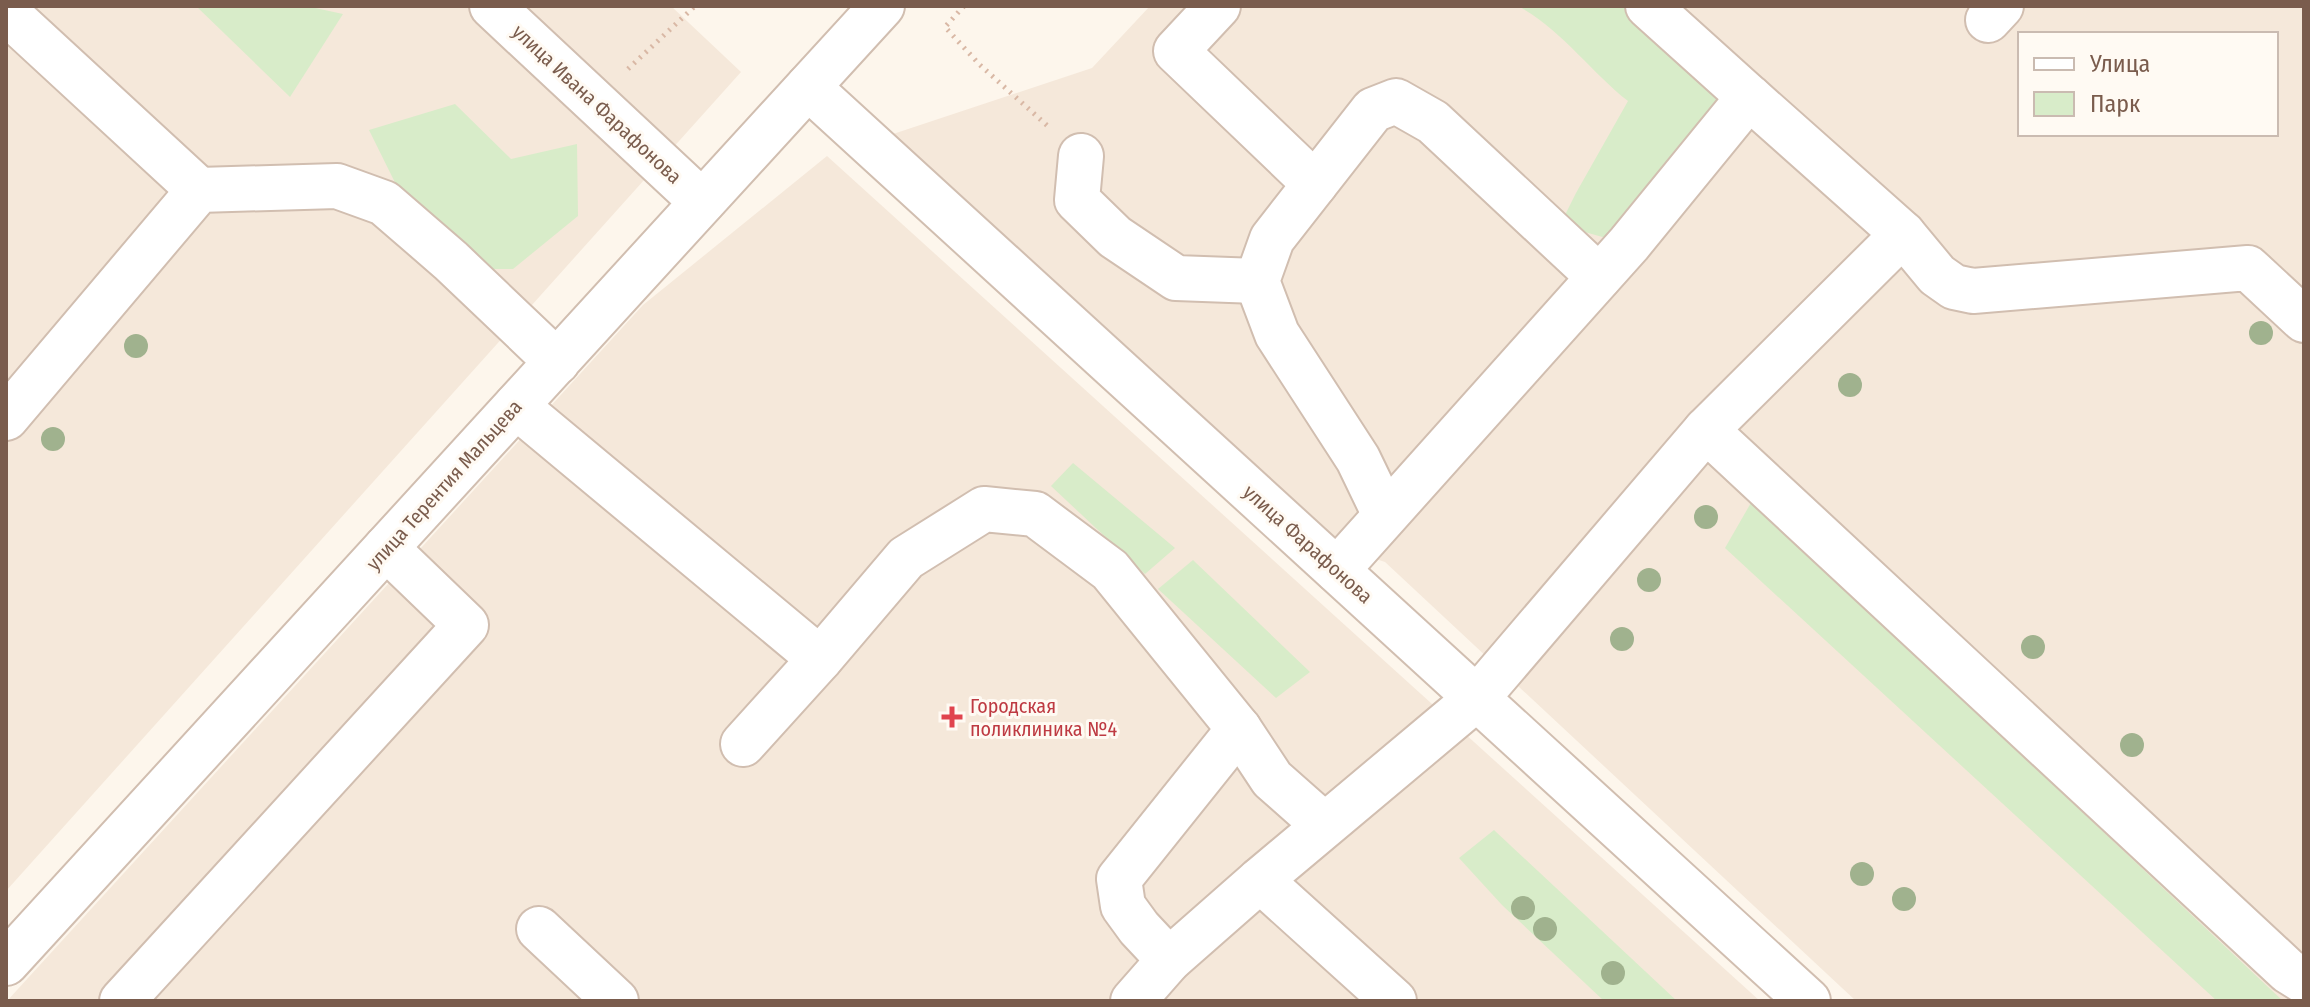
<svg xmlns="http://www.w3.org/2000/svg" width="2310" height="1007" viewBox="0 0 2310 1007" font-family="'Fira Sans Condensed',sans-serif">
<style>
.residential{fill:#f5e8da;fill-rule:evenodd}
.green{fill:#d8ecc9}
.lines{fill:none;stroke-linecap:round;stroke-linejoin:round}
.minor-casing{stroke:#d1beb0;stroke-width:48}
.path{stroke:#d9b8a5;stroke-width:5;stroke-dasharray:2 6;stroke-linecap:butt}
.minor{stroke:#fff;stroke-width:44}
.tree{fill:#a0b28e}
.health-dot{fill:#e0444e;stroke:#fffaf3;stroke-width:3}
.labels{text-anchor:middle;stroke-width:6;stroke-linejoin:round;paint-order:stroke}
.street-label{font-size:20px;fill:#7a5c4d;stroke:#fffaf3}
.health-label{font-size:20px;fill:#be3a42;stroke:#fffaf3;text-anchor:start}
</style>
<rect width="100%" height="100%" fill="#fdf6ec"/>
<!-- residential -->
<g class="residential">
<polygon points="6,6 671,6 741,72 6,891"/>
<path d="M1150,6H2304V1001H1856L1385,562L1346,549L878,139L1092,68ZM2020,34H2276V134H2020Z"/>
<polygon points="827,156 1760,1001 7,1001 643,305"/>
</g>
<!-- green -->
<g class="green">
<polygon points="196,6 306,6 343,14 290,97"/>
<path d="M1518,6H1625L1730,97L1613,240L1560,225L1576,193L1628,101C1590,71 1561,29 1518,6Z"/>
<polygon points="455,104 511,159 577,144 578,216 513,269 454,269 418,229 369,130"/>
<polygon points="1073,463 1175,548 1145,574 1051,486"/>
<polygon points="1752,501 2283,1001 2217,1001 1725,548"/>
<polygon points="1193,560 1310,672 1276,698 1158,589"/>
<polygon points="1494,830 1677,1001 1604,1001 1502,905 1459,858"/>
</g>
<g class="lines">
<!-- minor casing -->
<g class="minor-casing">
<g id="minor">
<polyline points="492,6 702,202"/>
<polyline points="1218,6 1176,51 1315,184"/>
<polyline points="1648,6 1749,97"/>
<polyline points="6,12 199,190"/>
<polyline points="1988,20 2001,6"/>
<polyline points="808,87 1808,1001"/>
<polyline points="1081,156 1077,200 1115,237 1176,278 1257,281"/>
<polyline points="516,406 820,659"/>
<polyline points="6,418 199,190 337,186 384,203 451,261 557,362"/>
<polyline points="1706,430 1903,234"/>
<polyline points="1385,515 1358,459 1277,334 1257,281 1272,239 1373,110 1396,101 1433,122 1599,277"/>
<polyline points="1337,570 1629,244 1749,97 1903,234 1937,275 1954,287 1973,291 2248,268 2304,320"/>
<polyline points="743,744 820,659 906,558 984,509 1035,514 1110,570 1239,729 1272,779 1324,825"/>
<polyline points="1260,880 1394,1001"/>
<polyline points="539,929 616,1001"/>
<polyline points="1169,960 1139,928 1123,906 1119,879 1239,729"/>
<polyline points="6,963 882,6"/>
<polyline points="122,1001 466,625 386,548"/>
<polyline points="1133,1001 1169,960 1260,880 1477,698 1706,430 2288,971 2304,981"/>
</g>
</g>
<!-- path -->
<g class="path">
<polyline points="964,6 945,27 980,65 1051,129"/>
<polyline points="628,69 695,6"/>
</g>
<!-- minor -->
<use href="#minor" class="minor"/>
</g>
<!-- trees -->
<g class="tree">
<circle cx="2261" cy="333" r="12"/>
<circle cx="136" cy="346" r="12"/>
<circle cx="1850" cy="385" r="12"/>
<circle cx="53" cy="439" r="12"/>
<circle cx="1706" cy="517" r="12"/>
<circle cx="1649" cy="580" r="12"/>
<circle cx="1622" cy="639" r="12"/>
<circle cx="2033" cy="647" r="12"/>
<circle cx="2132" cy="745" r="12"/>
<circle cx="1862" cy="874" r="12"/>
<circle cx="1904" cy="899" r="12"/>
<circle cx="1523" cy="908" r="12"/>
<circle cx="1545" cy="929" r="12"/>
<circle cx="1613" cy="973" r="12"/>
</g>
<!-- markers -->
<path class="health-dot" d="M948 705h8v8h8v8h-8v8h-8v-8h-8v-8h8z"/>
<g class="labels">
<!-- street labels -->
<g class="street-label">
<text transform="translate(597 104) rotate(43)" y="7">улица Ивана Фарафонова</text>
<text transform="translate(444 485) rotate(-48)" y="7">улица Терентия Мальцева</text>
<text transform="translate(1308 544) rotate(42)" y="7">улица Фарафонова</text>
</g>
<!-- health labels -->
<g class="health-label">
<text x="970" y="713">Городская<tspan x="970" dy="23">поликлиника №4</tspan></text>
</g>
</g>
<!-- border -->
<rect width="2310" height="1007" fill="none" stroke="#7a5c4d" stroke-width="16"/>
<!-- legend -->
<rect x="2018" y="32" width="260" height="104" fill="#fffaf3" stroke="#cabbb1" stroke-width="2"/>
<rect x="2034" y="58" width="40" height="12" fill="#ffffff" stroke="#cabbb1" stroke-width="2"/>
<text x="2090" y="72" font-size="24" fill="#7a5c4d">Улица</text>
<rect x="2034" y="92" width="40" height="24" fill="#d8ecc9" stroke="#cabbb1" stroke-width="2"/>
<text x="2090" y="112" font-size="24" fill="#7a5c4d">Парк</text>
</svg>
